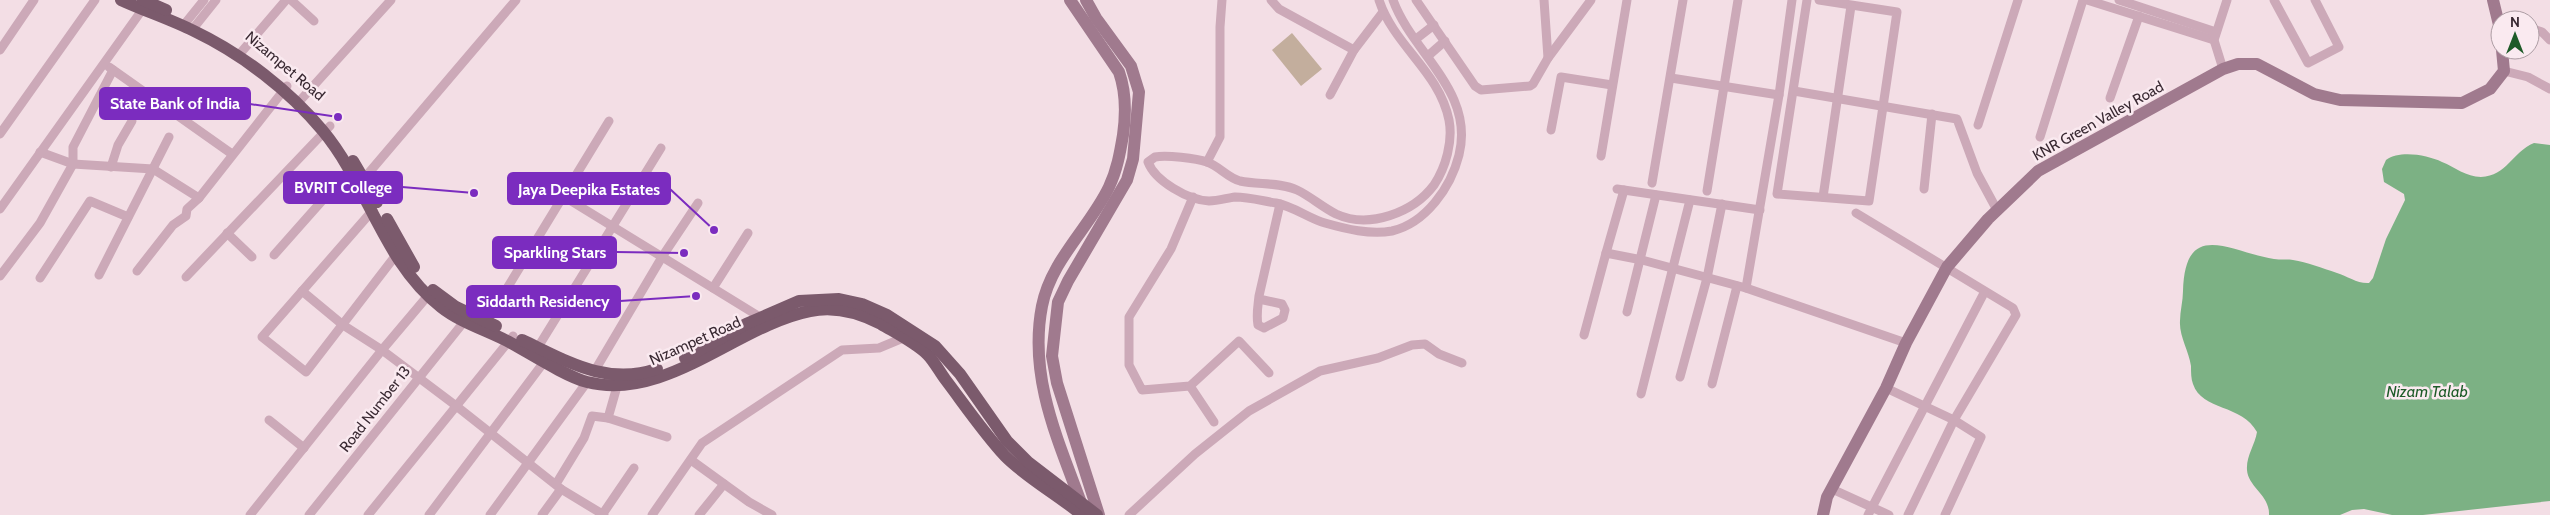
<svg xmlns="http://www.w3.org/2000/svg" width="2550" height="515" viewBox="0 0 2550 515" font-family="Cabin,sans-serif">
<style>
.green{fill:#c3ae9d}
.water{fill:#7cb184}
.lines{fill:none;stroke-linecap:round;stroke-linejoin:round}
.street{stroke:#cca9b8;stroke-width:9}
.secondary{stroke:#a07a8e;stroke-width:12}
.primary{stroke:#7b5a6c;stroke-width:12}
.labels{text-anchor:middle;stroke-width:5;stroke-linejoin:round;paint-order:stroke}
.street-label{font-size:15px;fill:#392932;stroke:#faeaf0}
.water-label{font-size:16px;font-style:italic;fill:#1d5b28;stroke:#faeaf0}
.leader{fill:none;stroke:#7b2cbf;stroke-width:2}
.callout-dot{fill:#7b2cbf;stroke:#faeaf0;stroke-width:2}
.callout{fill:#7b2cbf;stroke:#7b2cbf;stroke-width:2}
.callout-label{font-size:16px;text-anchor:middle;font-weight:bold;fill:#fff}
</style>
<rect width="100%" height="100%" fill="#f3dee5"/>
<!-- green -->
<polygon class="green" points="1292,33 1322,69 1301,86 1272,50"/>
<!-- water -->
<path class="water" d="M2534,143L2550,145V501L2423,515H2392L2364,509L2352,510L2340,515H2269C2270,495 2248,487 2247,470C2246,456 2255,445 2257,432C2242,404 2202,411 2193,384C2191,379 2191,372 2191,366C2189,351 2179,336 2180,321C2180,311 2183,301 2183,291C2185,218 2230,252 2274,259C2280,260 2287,259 2293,260C2307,262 2322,268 2337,273C2347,276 2358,284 2369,283L2373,278L2386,239L2405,200L2404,194L2384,182L2382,169L2386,160C2400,150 2427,155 2442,162C2455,167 2466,177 2481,177C2507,176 2512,152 2534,143Z"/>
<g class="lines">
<!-- street -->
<g class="street">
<polyline points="291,0 314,21"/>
<polyline points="1271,0 1279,9 1354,50"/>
<path d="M1379,0C1394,46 1439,71 1449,120C1453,141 1446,167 1434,185C1413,213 1369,229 1336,214C1322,207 1310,196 1297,190C1280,182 1258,185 1240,181C1228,178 1219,166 1207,162C1196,158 1166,155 1155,157L1148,162C1155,181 1188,200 1209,201C1218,201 1227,198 1235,197C1249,197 1263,201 1276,203C1295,207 1308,218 1325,223C1346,229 1370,235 1392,231C1426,223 1451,187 1459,155C1475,91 1412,53 1393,0"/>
<polyline points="1416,0 1475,86 1481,90 1530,86 1533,84 1548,58 1591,0"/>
<polyline points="1544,0 1548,58"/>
<polyline points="1792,0 1779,95 1746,288 1906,343"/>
<polyline points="1807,0 1777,194 1869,201 1897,12 1819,0"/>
<polyline points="2087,0 2214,40"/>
<polyline points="2119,0 2216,32"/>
<polyline points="2274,0 2308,63 2339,47 2315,0"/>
<polyline points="183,26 204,0"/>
<polyline points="2530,28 2542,32 2550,40"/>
<polyline points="192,30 216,0"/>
<polyline points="1416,39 1434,25"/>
<polyline points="0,50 34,0"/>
<polyline points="1429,55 1445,41"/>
<polyline points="238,56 286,0"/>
<polyline points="109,67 232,154"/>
<polyline points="2223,69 2214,40 2227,0"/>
<polyline points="2504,71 2528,77 2550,89"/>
<polyline points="1671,78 1779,95"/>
<polyline points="1794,91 1957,119 1977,173 1997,210"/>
<polyline points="1330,95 1354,50 1383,12"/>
<polyline points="2110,98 2139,16"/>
<polyline points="297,104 391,0"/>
<polyline points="1978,125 2018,0"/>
<polyline points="1551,130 1561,77 1612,85"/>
<polyline points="0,134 95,0"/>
<polyline points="2040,137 2083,0"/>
<polyline points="40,152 73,164 153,169 199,198 287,86"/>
<polyline points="1601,156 1627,0"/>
<polyline points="1207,162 1220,137 1220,27 1222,0"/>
<polyline points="111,167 118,145 132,121"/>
<polyline points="361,182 516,0"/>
<polyline points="1652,183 1683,0"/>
<polyline points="1617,189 1760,210"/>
<polyline points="1924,189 1932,114"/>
<polyline points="1707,191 1738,0"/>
<polyline points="563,196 760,317"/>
<polyline points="1193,197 1171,249 1129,317 1129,365 1142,390 1190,386 1239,341 1269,373"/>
<polyline points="1823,197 1851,6"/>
<polyline points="0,209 142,10"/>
<polyline points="373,210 262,337 306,372 396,255"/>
<polyline points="1856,213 2013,308 2016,315 1954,420 1886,388"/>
<polyline points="227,233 252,257"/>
<polyline points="1606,253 1624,190"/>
<polyline points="274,255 352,167"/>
<polyline points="137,271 173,225 186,216 187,209 199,198"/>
<polyline points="99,275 169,137"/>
<polyline points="0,276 40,223 73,164 73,147 113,70"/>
<polyline points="186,277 330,126"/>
<polyline points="40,278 90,201 128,217"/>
<polyline points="713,288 748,233"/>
<polyline points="302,291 343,325 382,350 455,405 561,489 604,515"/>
<path d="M1259,299L1282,304L1285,310L1283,318L1264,328L1258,325C1256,315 1258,306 1259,296L1280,204"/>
<polyline points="1627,312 1656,195"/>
<polyline points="484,326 609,121"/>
<polyline points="1584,335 1606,253 1642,260 1746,288"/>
<polyline points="535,352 661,148"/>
<polyline points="594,372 662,257 698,203"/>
<polyline points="1680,377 1707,278 1722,204"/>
<polyline points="618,383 608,418 667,437"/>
<polyline points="1712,384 1737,286"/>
<polyline points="1190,386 1214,422"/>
<polyline points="1641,394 1690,200"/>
<polyline points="269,420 304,448"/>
<polyline points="691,460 749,502 772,515"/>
<polyline points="556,484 584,438 592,416 608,418"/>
<polyline points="1832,489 1889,515"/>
<polyline points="250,515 382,350 431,292"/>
<polyline points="309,515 467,318"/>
<polyline points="368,515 513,336"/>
<polyline points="429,515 547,358"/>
<polyline points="490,515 587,382"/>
<polyline points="542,515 561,489"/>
<polyline points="602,515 634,468"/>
<polyline points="652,515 702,443 842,350 879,348 903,338"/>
<polyline points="699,515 724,484"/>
<polyline points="1129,515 1195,454 1249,411 1320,371 1378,358 1412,345 1425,344 1439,354 1462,363"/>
<polyline points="1868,515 1984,293"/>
<polyline points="1908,515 1954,420 1981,437 1945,515"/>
</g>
<!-- secondary -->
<g class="secondary">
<path d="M1070,0L1119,72C1126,92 1126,114 1123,135C1120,153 1117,170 1109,187C1090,227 1051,260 1042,306C1028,378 1059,442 1083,508"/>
<polyline points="1086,0 1096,18 1131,66 1139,92 1133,159 1127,180 1068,281 1058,302 1052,356 1057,383 1099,515"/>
<polyline points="2493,0 2500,29"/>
<polyline points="1823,515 1827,497 1886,388 1906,343 1947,267 1988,219 2038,171 2223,69 2238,64 2257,64 2314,94 2340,100 2462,103 2490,89 2504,71 2502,50"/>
</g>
<!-- primary -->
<g class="primary">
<path d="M121,0C145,11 170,19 194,31C242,54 289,90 323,131C368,185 384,263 441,307C461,323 489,331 511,343C531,354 567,377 587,382C666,402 738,325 810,311C834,306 860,313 881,324C896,333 914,342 927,354C934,361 939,371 945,379C964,404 983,432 1005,456C1028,479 1057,494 1082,515"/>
<polyline points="143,0 166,10"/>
<polyline points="353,161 377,202"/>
<polyline points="387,219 414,267"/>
<polyline points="433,290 456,307 496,326"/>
<path d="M522,340C567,361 606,386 657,369"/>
<polyline points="685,358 746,324 799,301 839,299 862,304 887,315 935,346 960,374 1007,441 1028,462 1097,515"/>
</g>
</g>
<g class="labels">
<!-- street labels -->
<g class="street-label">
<text transform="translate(285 66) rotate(40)" y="5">Nizampet Road</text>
<text transform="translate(2098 121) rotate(-29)" y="5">KNR Green Valley Road</text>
<text transform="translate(695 341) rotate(-24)" y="5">Nizampet Road</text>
<text transform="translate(375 409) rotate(-52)" y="5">Road Number 13</text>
</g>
<!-- water labels -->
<g class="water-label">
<text x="2427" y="397">Nizam Talab</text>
</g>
</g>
<!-- callouts -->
<path class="leader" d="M338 117L250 104M474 193L402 187M714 230L670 189M684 253L616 252M696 296L620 301"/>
<g class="callout-dot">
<circle cx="338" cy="117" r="5"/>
<circle cx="474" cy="193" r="5"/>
<circle cx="714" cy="230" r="5"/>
<circle cx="684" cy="253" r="5"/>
<circle cx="696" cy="296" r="5"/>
</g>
<g class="callout">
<rect x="100" y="88" width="150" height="31" rx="5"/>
<rect x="284" y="172" width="118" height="31" rx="5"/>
<rect x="508" y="173" width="162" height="31" rx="5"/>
<rect x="493" y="237" width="123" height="31" rx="5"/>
<rect x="467" y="286" width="153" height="31" rx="5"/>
</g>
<g class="callout-label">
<text x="175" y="109">State Bank of India</text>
<text x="343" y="193">BVRIT College</text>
<text x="589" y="195">Jaya Deepika Estates</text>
<text x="555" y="258">Sparkling Stars</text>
<text x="543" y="307">Siddarth Residency</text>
</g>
<!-- north arrow -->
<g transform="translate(2515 35)"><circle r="24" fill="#faeaf0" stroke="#ad9da4"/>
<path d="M0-4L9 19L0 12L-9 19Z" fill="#1d5b28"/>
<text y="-8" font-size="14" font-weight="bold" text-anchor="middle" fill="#392932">N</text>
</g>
</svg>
